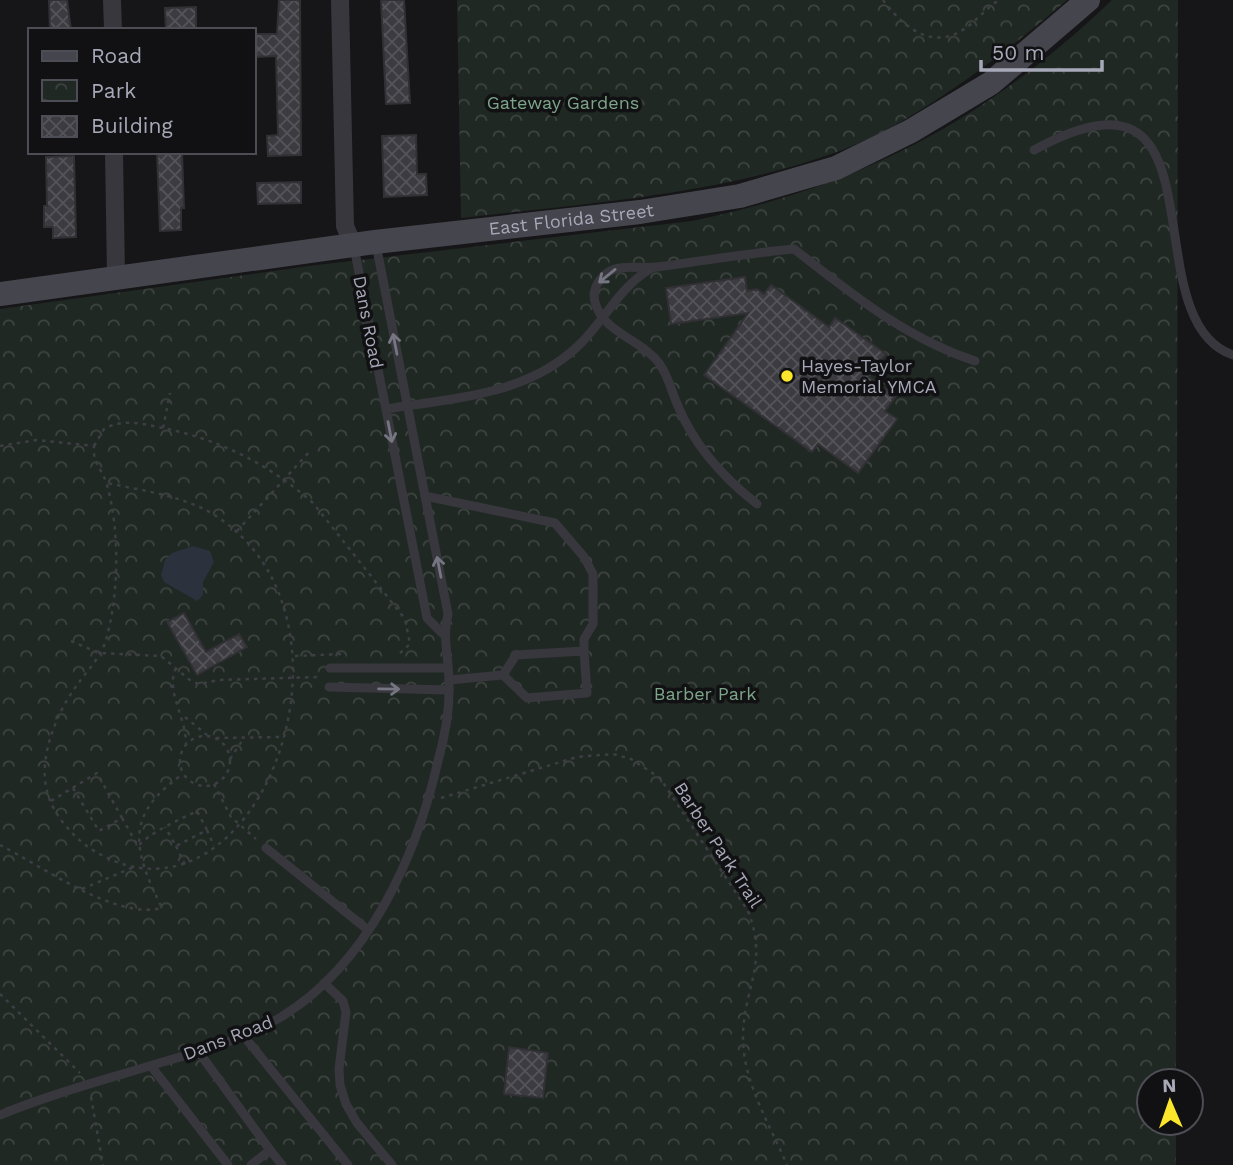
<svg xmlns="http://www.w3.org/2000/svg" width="1233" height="1165" viewBox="0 0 1233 1165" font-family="'Work Sans',sans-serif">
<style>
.park{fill:url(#park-crowns)}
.water{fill:#2b313d}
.building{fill:url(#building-cross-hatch);stroke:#313034;stroke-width:2}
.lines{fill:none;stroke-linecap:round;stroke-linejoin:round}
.path{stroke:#3d3d44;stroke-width:2.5;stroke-dasharray:3.5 5;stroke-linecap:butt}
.lane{stroke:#37373d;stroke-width:9}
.street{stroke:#37373d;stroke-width:18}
.secondary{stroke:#45454d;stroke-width:24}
.oneway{stroke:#757681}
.poi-dot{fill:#fbe62b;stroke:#111113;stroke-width:2.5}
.labels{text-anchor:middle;stroke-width:7;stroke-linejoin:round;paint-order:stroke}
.park-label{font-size:18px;fill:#7da589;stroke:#111113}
.street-label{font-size:18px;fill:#a7a9b9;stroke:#111113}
.poi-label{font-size:18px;fill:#a7a9b9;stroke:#111113;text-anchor:start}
</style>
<defs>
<pattern id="park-crowns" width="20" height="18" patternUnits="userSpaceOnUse" patternTransform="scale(1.75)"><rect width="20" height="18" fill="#202823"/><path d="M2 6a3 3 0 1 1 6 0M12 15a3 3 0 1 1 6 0" fill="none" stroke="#3e4441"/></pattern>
<pattern id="building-cross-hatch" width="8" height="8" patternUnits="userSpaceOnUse" patternTransform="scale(1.75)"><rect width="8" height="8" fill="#3c3b40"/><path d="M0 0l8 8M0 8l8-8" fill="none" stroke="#55545a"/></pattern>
</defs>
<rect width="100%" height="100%" fill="#161618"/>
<!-- park -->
<g class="park">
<path d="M457,0H1067C1004,54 916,123 837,152C717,195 587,203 461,218Z"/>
<path d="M1112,0H1178L1176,1081H1149V1123H1176V1165H0V309L309,266L692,221C861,186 987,120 1112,0Z"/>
</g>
<!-- water -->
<polygon class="water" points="193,546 210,551 214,562 203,582 203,595 197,601 164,582 161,575 165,560 172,553"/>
<!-- building -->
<g class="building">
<polygon points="49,0 67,0 71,30 50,30"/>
<polygon points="279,0 300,0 301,155 268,156 267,136 278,135 276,56 254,57 254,34 277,34"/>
<polygon points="381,0 404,0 410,103 386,104"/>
<polygon points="196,7 196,30 166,30 165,8"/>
<polygon points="416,135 417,174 426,174 427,195 384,197 382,136"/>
<polygon points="157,152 182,152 184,208 181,208 181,230 160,231"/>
<polygon points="74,156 76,237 53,238 53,227 44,227 44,206 47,206 46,157"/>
<polygon points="301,182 301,203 258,204 257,183"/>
<polygon points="745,277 747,291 757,289 764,294 771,285 829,327 835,318 886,354 869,377 896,396 885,411 897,419 858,473 818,444 812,452 704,375 748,313 671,324 666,288"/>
<polygon points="184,613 206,652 239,634 247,647 197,675 167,622"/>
<polygon points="509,1047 548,1053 543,1098 504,1094"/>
</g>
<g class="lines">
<!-- path -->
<g class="path">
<path d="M883,0C901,24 929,50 961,31C975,23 985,9 999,0"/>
<polyline points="163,428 170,393"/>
<path d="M0,446L37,440L94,446C92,463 103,470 107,485C120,531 119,594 106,640C101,657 87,671 77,685C57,712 38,757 47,791C52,814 76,841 96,852C254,945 378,626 219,518C187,496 144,491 107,483"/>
<path d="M94,446L104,429C122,419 139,423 158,427C216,438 268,463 313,503L405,619L410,644L398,655"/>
<polyline points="237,531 311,450"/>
<polyline points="71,641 99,653 161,656 191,681 199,684 219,680 321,677"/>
<polyline points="295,656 343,654"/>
<path d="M176,668C165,691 186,716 186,744"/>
<polyline points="185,717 207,735"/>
<circle cx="205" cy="761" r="25"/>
<polyline points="216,738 283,737"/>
<polyline points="230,759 244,738"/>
<polyline points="214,784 231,817 256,839"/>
<path d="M441,798L577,757L613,754L631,759L660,778L748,911C769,964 743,988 743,1038C743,1082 770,1125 787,1165"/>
<polyline points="51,801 97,773 122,818 99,831 73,788"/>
<path d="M122,818L138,846C154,830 177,821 197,811L207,830L176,846L165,827"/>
<polyline points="207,830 214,846"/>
<path d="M0,845C42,866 115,920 162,908"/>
<polyline points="176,846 185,865"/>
<polyline points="82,889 134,867"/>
<path d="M161,906C133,849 124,815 183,774"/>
<polyline points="0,994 80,1073"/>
<polyline points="91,1097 103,1165"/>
</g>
<!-- lane -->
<g class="lane">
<path d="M1034,150C1233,41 1128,319 1233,355"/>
<polyline points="354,247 427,618 443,634"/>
<path d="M386,409C454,398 530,395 581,343C606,318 619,288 650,269"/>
<polyline points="425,496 555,523 584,557 593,574 593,624 584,639 584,651"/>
<path d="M757,504C725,479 694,445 678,406C671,391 669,377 659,363C642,340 602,332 595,302C591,288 602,273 615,269C628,265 644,269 657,267C703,261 749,253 794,249C852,294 905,338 975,361"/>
<polyline points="330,668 448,668"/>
<polyline points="449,680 503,675 516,655 584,651 587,693 527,698 503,675"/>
<polyline points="329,687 449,690"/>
<polyline points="266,848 368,930"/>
<polyline points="324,983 343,1001 346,1012 339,1069 340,1085 346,1104 357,1123 392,1165"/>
<polyline points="243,1035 348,1165"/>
<polyline points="198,1051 270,1150"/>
<polyline points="151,1066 228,1165"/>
<path d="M0,1115C51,1094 104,1080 156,1064C198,1052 243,1040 281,1017C368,964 416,858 438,761C445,736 450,709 449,683C449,658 442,638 448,614L376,244"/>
<polyline points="251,1165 270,1150 282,1165"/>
</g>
<!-- street -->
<g class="street">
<polyline points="112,0 113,30"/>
<polyline points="340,0 345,226 353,245"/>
<polyline points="114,152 116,276"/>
</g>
<!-- secondary -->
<path class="secondary" id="s1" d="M0,294L375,242L640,212L740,196L836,168L911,131L991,83L1088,0"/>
</g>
<!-- one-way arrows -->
<defs><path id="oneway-shaft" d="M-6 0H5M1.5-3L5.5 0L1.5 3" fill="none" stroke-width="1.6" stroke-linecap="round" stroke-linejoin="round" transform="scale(1.75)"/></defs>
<g class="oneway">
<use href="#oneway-shaft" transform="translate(607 276) rotate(141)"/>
<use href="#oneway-shaft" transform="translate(395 344) rotate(-101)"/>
<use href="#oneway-shaft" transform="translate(390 432) rotate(79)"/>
<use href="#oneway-shaft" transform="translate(439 567) rotate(-101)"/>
<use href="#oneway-shaft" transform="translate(389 689) rotate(1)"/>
</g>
<!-- markers -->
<circle class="poi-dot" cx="787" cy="376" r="7"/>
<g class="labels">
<!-- park labels -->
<g class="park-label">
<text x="563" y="109">Gateway Gardens</text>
<text x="705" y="700">Barber Park</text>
</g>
<!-- street labels -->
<g class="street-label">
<text dy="6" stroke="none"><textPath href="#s1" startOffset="576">East Florida Street</textPath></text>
<text transform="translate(368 322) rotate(79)" y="6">Dans Road</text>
<text transform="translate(718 845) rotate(57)" y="6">Barber Park Trail</text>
<text transform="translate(228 1038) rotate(-21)" y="6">Dans Road</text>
</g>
<!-- poi labels -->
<g class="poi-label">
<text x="801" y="372">Hayes-Taylor<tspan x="801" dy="21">Memorial YMCA</tspan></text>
</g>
</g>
<!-- legend -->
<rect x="28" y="28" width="228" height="126" fill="#111113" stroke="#4d4e55" stroke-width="2"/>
<rect x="42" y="51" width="35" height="10" fill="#45454d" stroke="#4d4e55" stroke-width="2"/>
<text x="91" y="63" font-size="21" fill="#a7a9b9">Road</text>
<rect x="42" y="80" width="35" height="21" fill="url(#park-crowns)" stroke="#4d4e55" stroke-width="2"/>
<text x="91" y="98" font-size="21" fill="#a7a9b9">Park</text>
<rect x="42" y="116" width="35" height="21" fill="url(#building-cross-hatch)" stroke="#4d4e55" stroke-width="2"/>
<text x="91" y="133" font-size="21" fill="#a7a9b9">Building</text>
<!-- north arrow -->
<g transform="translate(1170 1102) rotate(358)"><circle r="33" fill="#111113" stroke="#4d4e55" stroke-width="2"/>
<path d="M0-5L12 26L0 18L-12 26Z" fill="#fbe62b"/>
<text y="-10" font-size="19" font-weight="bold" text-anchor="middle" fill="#a7a9b9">N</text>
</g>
<!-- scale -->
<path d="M981 60v10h121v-10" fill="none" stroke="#a7a9b9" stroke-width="3.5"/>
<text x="992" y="60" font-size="21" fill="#a7a9b9" stroke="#111113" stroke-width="5" paint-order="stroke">50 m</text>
</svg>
